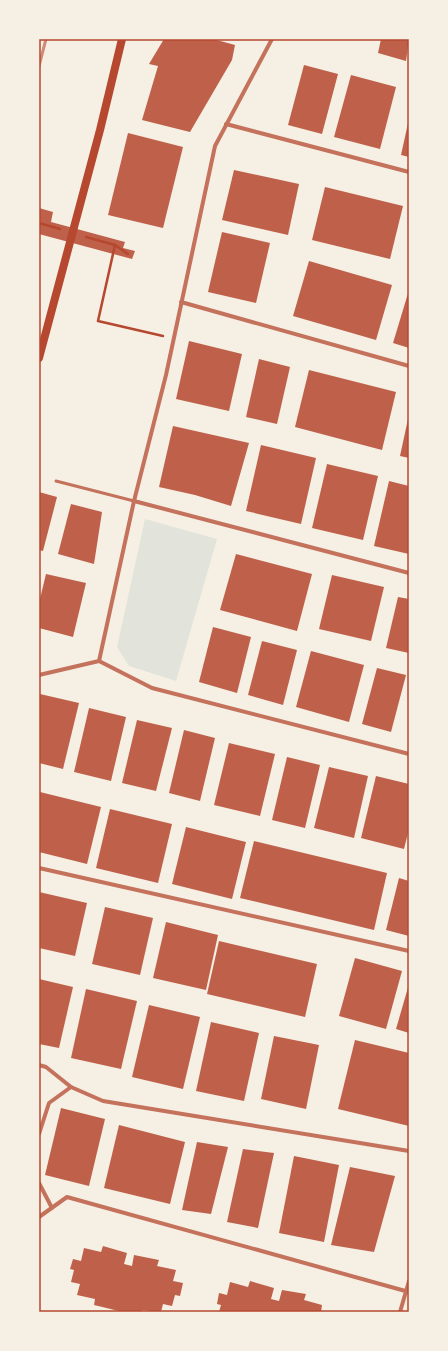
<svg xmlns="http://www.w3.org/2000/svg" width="448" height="1351" viewBox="0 0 448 1351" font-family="'Source Sans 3',sans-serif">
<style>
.green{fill:#e2e4dc}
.building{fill:#bf614a}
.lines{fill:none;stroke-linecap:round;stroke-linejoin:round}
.path{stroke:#b5482f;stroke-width:2.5}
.service{stroke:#c5725c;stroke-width:3}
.minor{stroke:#c5725c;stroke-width:4}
.secondary{stroke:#b5482f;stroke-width:8}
.rail{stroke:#cf8b77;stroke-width:3}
.neatline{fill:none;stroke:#b5482f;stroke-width:1.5}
</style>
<rect width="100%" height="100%" fill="#f6efe4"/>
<!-- green -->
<polygon class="green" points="145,519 217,539 176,681 129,666 117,647"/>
<!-- building -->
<g class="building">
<polygon points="164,39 213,39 235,45 232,60 190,132 142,120 158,66 149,64"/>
<polygon points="381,39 409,39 406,61 378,53"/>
<polygon points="304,65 338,74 322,134 288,125"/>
<polygon points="351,75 396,87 380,149 334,137"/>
<polygon points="408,123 409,123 409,157 401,155"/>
<polygon points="128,133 183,147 163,228 108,215"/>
<polygon points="234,170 299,184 288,235 222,220"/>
<polygon points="325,187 403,206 390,259 312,240"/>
<polygon points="39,208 53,212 51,222 125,242 123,248 135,251 132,259 39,234"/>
<polygon points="222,232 270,243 256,303 208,292"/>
<polygon points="309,261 392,285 376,340 293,316"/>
<polygon points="409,290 409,348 393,343"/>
<polygon points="189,341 242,354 229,411 176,399"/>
<polygon points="259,359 290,367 277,424 246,417"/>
<polygon points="309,370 396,392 382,450 295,427"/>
<polygon points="408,419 409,419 409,458 400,456"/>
<polygon points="173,426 249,443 231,506 195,495 159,487"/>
<polygon points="261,445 316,458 301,524 246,511"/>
<polygon points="327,464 378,476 363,540 312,528"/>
<polygon points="389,481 409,486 409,554 374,546"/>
<polygon points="39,492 57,497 43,551 39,550"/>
<polygon points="71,504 102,512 94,564 58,554"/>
<polygon points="236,554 312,574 297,631 220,610"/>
<polygon points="46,574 86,583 73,637 39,628 39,603"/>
<polygon points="332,575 384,587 371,641 319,629"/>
<polygon points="398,597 409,599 409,653 386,648"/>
<polygon points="213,627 251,637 237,693 199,682"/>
<polygon points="262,641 297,650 283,705 248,695"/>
<polygon points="311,651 364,665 349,722 296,707"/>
<polygon points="377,668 406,675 391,732 362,724"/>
<polygon points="40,694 79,703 63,769 39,763"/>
<polygon points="89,708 126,717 111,781 74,772"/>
<polygon points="137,720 172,728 156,791 122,783"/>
<polygon points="184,730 215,738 200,801 169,793"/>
<polygon points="229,743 275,754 260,816 214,805"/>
<polygon points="287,757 320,765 305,828 272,820"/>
<polygon points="329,767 368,776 354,838 314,828"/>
<polygon points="376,776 409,784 409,829 404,849 361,838"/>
<polygon points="40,792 101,807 87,864 39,852"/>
<polygon points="110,809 172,824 158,883 96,868"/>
<polygon points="186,827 246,842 232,899 172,884"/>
<polygon points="254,841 387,873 374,930 240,898"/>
<polygon points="399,878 409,881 409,936 386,930"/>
<polygon points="39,892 87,903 75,956 39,948"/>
<polygon points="105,907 153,918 140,975 92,964"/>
<polygon points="166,922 218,935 206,990 153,978"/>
<polygon points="219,941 317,964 305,1017 207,994"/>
<polygon points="355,958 402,971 386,1029 339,1016"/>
<polygon points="39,979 73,987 59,1048 39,1044"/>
<polygon points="409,984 409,1033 396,1029"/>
<polygon points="86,989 137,1001 121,1069 71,1058"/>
<polygon points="149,1005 200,1017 183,1089 132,1077"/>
<polygon points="211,1022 259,1033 244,1101 196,1091"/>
<polygon points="274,1036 319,1045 306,1109 261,1099"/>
<polygon points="355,1040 409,1053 409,1126 338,1109"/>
<polygon points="61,1108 105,1119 89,1186 45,1175"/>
<polygon points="119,1125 185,1142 170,1204 104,1188"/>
<polygon points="197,1142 228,1147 211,1214 182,1210"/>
<polygon points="243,1149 274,1153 258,1228 227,1222"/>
<polygon points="294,1156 339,1165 324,1242 279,1233"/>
<polygon points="350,1167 395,1176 374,1252 331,1245"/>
<polygon points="103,1246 127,1253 124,1264 132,1266 134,1255 159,1260 157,1266 176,1270 173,1281 183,1283 180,1296 175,1295 172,1306 163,1304 161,1312 142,1310 142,1312 123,1312 94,1305 95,1299 77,1295 80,1284 71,1282 74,1270 70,1269 73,1259 81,1261 84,1248 101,1252"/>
<polygon points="250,1281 274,1288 271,1299 279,1301 282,1290 306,1294 304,1300 322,1305 321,1312 219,1312 221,1305 217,1304 219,1293 227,1295 230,1282 248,1287"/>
</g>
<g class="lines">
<!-- path -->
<g class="path">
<polyline points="39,223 60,229"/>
<polyline points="86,237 115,245 128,254"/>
<polyline points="115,245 98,321 163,336"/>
</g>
<!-- service -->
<polyline class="service" points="56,481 134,501"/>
<!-- minor -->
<g class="minor">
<polyline points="226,124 409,172"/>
<polyline points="181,302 409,366"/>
<polyline points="134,501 409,573"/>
<polyline points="99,661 152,688 409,754"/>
<polyline points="39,675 99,661 134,501 166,375 215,146 272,39"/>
<polyline points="39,868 409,951"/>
<polyline points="39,1065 46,1067 71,1087 103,1101 409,1151"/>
<polyline points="39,1134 49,1103 71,1087"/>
<polyline points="39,1183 52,1208"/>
<polyline points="39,1217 67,1197 409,1292"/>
<polyline points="400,1312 409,1281"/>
</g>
<!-- secondary -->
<polyline class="secondary" points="39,358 100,130 122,39"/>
<!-- rail -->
<polyline class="rail" points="39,66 46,39"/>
</g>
<!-- border -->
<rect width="448" height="1351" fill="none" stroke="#f6efe4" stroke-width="80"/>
<rect x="40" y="40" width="368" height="1271" class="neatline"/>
</svg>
